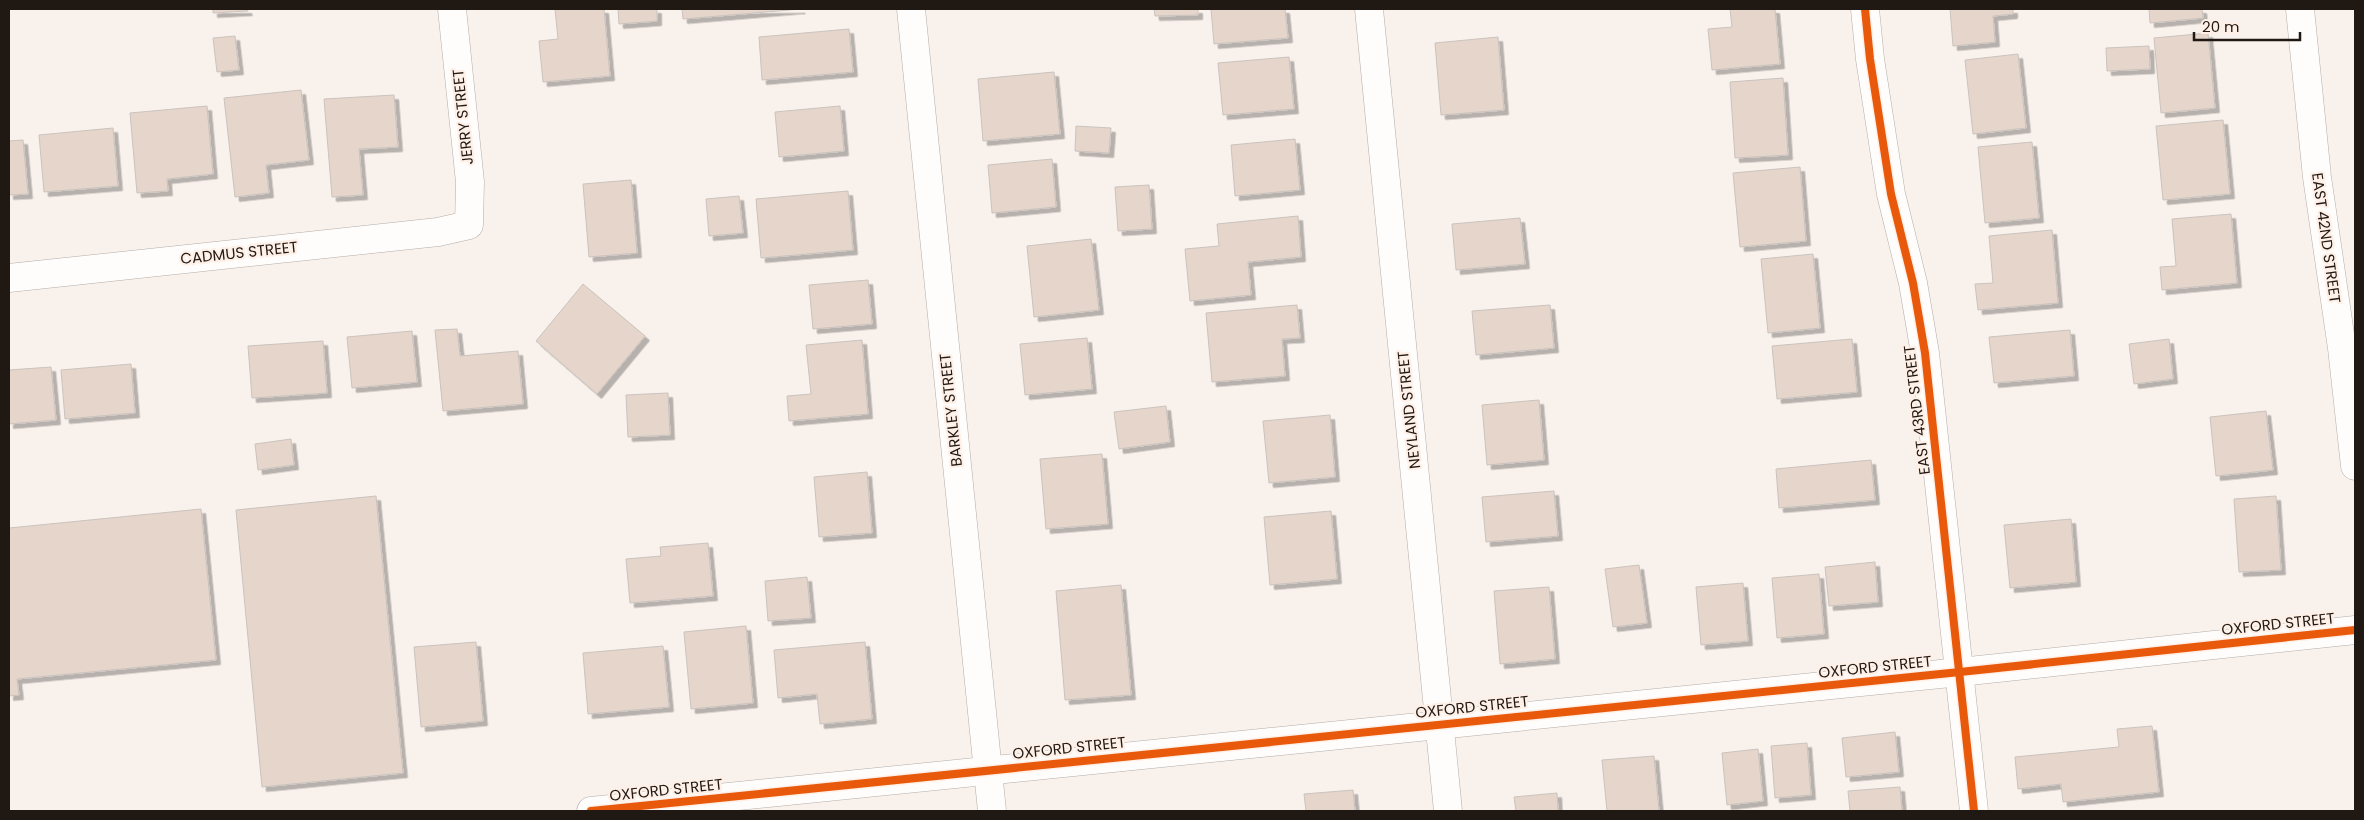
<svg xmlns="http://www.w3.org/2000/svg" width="2364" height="820" viewBox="0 0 2364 820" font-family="Poppins,sans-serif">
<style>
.building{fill:#e6d5ca;stroke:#cac3be;filter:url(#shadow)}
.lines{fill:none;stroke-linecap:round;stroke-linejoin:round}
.street-casing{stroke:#b4ada8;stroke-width:29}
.street{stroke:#fefdfc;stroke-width:28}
.cycleway-casing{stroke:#fef0e7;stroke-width:11}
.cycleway{stroke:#e8590c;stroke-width:8}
.labels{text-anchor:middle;stroke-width:4.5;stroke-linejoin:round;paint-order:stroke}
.street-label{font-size:15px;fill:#201813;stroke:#fef0e7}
</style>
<defs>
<filter id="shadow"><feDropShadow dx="4.5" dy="4.5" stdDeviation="0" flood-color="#0004"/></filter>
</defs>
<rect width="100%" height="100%" fill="#f9f1ec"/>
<!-- building -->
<g class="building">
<polygon points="213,9 247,9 248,11 213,13"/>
<polygon points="555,9 604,9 610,76 543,82 539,41 558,39"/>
<polygon points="618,9 657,9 657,21 619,24"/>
<polygon points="682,9 801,9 683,19"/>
<polygon points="1154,9 1198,9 1198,15 1155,16"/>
<polygon points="1211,9 1285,9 1288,38 1214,44"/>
<polygon points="1730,9 1775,9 1780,64 1712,70 1708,29 1732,27"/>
<polygon points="1950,9 2013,9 2013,14 1993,16 1995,42 1953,46"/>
<polygon points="2149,9 2202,9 2203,18 2150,23"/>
<polygon points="849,29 853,72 762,80 759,37"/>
<polygon points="2208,33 2215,108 2161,113 2154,38"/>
<polygon points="235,36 239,70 217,72 213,38"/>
<polygon points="1498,37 1504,110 1441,115 1435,43"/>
<polygon points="2149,46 2150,69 2107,71 2106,48"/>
<polygon points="2018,54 2026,128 1973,134 1965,60"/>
<polygon points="1289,57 1294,109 1223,115 1218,63"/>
<polygon points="1054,72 1060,134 983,141 978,79"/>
<polygon points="1783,78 1788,155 1735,158 1730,82"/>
<polygon points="301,90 309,160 266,165 269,193 235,197 224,98"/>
<polygon points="394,95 398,147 359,149 363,195 332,197 324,99"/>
<polygon points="207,106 213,174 167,179 168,191 137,193 130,113"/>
<polygon points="840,106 844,151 779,157 775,112"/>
<polygon points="2223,120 2230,194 2163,200 2156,126"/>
<polygon points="1076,126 1111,128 1109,153 1075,151"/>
<polygon points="113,128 118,186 44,192 39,135"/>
<polygon points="1295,139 1300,190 1235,196 1231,145"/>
<polygon points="23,140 28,194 9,195 9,141"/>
<polygon points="2032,142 2039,218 1985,223 1978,147"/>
<polygon points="1052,159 1056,207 992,213 988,165"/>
<polygon points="1800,167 1806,241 1740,247 1733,173"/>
<polygon points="631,180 637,253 589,257 583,184"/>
<polygon points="1149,185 1152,229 1118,231 1115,187"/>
<polygon points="848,191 853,250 761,258 756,199"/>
<polygon points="739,196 743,233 709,236 706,199"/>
<polygon points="2231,214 2237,283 2162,290 2160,267 2176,266 2172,219"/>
<polygon points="1298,216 1301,257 1248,262 1251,295 1190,301 1185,249 1219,246 1217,224"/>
<polygon points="1520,218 1525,264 1456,270 1452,224"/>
<polygon points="2052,230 2058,303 1978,310 1975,284 1993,283 1989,236"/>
<polygon points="1091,239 1099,310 1034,317 1027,246"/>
<polygon points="1813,254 1820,328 1768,333 1761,259"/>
<polygon points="868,280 872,324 813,329 809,285"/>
<polygon points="583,284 645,336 597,394 536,341"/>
<polygon points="1297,305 1300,338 1282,339 1285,376 1212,382 1206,313"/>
<polygon points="1550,305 1554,348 1476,355 1472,311"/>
<polygon points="457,329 460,356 518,351 523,404 443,411 435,330"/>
<polygon points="2070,330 2074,376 1994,383 1989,337"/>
<polygon points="412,331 417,382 352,388 347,337"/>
<polygon points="1087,338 1092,389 1025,395 1020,344"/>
<polygon points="1852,339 1857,392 1777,399 1772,346"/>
<polygon points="2169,339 2173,379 2134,384 2129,344"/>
<polygon points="862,340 868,414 789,421 787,396 811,394 806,345"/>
<polygon points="323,341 327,393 252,398 248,346"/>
<polygon points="131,364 135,413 65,419 61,370"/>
<polygon points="51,367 56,420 9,424 9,370"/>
<polygon points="668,393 670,435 628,437 626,395"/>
<polygon points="1539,400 1544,460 1487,465 1482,405"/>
<polygon points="1166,406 1170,442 1119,449 1114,412"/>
<polygon points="2266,411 2273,470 2216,476 2210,417"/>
<polygon points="1330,415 1335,477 1269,483 1263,421"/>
<polygon points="291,439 294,465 258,470 255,444"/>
<polygon points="1102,454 1108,524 1046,529 1040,459"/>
<polygon points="1871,460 1875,500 1779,508 1776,469"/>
<polygon points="867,472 872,533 819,537 814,477"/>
<polygon points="1554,491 1558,536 1486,542 1482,497"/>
<polygon points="376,496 403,773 262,787 236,510"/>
<polygon points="2276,496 2281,570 2239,572 2234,499"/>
<polygon points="201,509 216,660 17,679 19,695 9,696 9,528"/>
<polygon points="1331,511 1337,579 1270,585 1264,517"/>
<polygon points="2071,519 2076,582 2010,588 2004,525"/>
<polygon points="708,543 713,596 630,603 626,559 661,556 660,547"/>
<polygon points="1875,562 1878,602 1829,606 1825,567"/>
<polygon points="1639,565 1647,623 1613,627 1605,569"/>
<polygon points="1819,574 1824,634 1777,638 1772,578"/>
<polygon points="807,577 811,618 768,621 765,581"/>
<polygon points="1743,583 1748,641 1701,645 1696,587"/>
<polygon points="1121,585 1131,695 1065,700 1056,591"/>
<polygon points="1549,587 1555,659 1500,664 1494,591"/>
<polygon points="746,626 753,703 691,709 684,632"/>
<polygon points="476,642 483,721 421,727 414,647"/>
<polygon points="865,642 872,719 820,724 817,694 778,698 774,650"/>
<polygon points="663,646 669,707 588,714 583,653"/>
<polygon points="2152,726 2159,792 2063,802 2061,784 2018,789 2015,757 2119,747 2117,729"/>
<polygon points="1895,732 1899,772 1846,777 1842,738"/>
<polygon points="1807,743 1811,795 1775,798 1771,746"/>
<polygon points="1758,749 1763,801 1727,805 1722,753"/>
<polygon points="1654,756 1659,811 1607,811 1602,760"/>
<polygon points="1900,787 1902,811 1850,811 1848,791"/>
<polygon points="1353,790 1355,811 1306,811 1304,794"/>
<polygon points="1557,793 1558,811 1516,811 1514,797"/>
</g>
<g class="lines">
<!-- street casing -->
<g class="street-casing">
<g id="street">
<polyline points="911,9 992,811"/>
<polyline points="1369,9 1448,811"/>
<polyline points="1865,9 1870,59 1891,194 1913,283 1925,353 1974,811"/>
<polyline points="2300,9 2317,177 2342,348 2355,466"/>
<polyline points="9,278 438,232 469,225 470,182 452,9"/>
<polyline points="591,811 1960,672 2355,630"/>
</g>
</g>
<!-- street -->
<use href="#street" class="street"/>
<!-- cycleway casing -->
<g class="cycleway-casing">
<g id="cycleway">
<polyline points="1865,9 1870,59 1891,194 1913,283 1925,353 1974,811"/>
<polyline points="591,811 1960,672 2355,630"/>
</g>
</g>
<!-- cycleway -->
<use href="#cycleway" class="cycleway"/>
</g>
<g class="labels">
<!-- street labels -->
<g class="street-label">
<text transform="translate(463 117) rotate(-96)" y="5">JERRY STREET</text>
<text transform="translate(2326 238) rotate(82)" y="5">EAST 42ND STREET</text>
<text transform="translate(239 253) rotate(-6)" y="5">CADMUS STREET</text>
<text transform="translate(951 410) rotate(-96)" y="5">BARKLEY STREET</text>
<text transform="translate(1409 410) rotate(-96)" y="5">NEYLAND STREET</text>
<text transform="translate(1917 410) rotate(-97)" y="5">EAST 43RD STREET</text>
<text transform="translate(2278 624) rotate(-6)" y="5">OXFORD STREET</text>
<text transform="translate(1875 667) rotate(-6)" y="5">OXFORD STREET</text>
<text transform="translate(1472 707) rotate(-6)" y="5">OXFORD STREET</text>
<text transform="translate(1069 748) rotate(-6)" y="5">OXFORD STREET</text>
<text transform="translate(666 790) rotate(-6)" y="5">OXFORD STREET</text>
</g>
</g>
<!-- border -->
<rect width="2364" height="820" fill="none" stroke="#201813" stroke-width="20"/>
<!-- scale -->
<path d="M2194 32v8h106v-8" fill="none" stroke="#201813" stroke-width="2.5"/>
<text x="2202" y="32" font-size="15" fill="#201813" stroke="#fef0e7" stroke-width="4" paint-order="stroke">20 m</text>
</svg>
